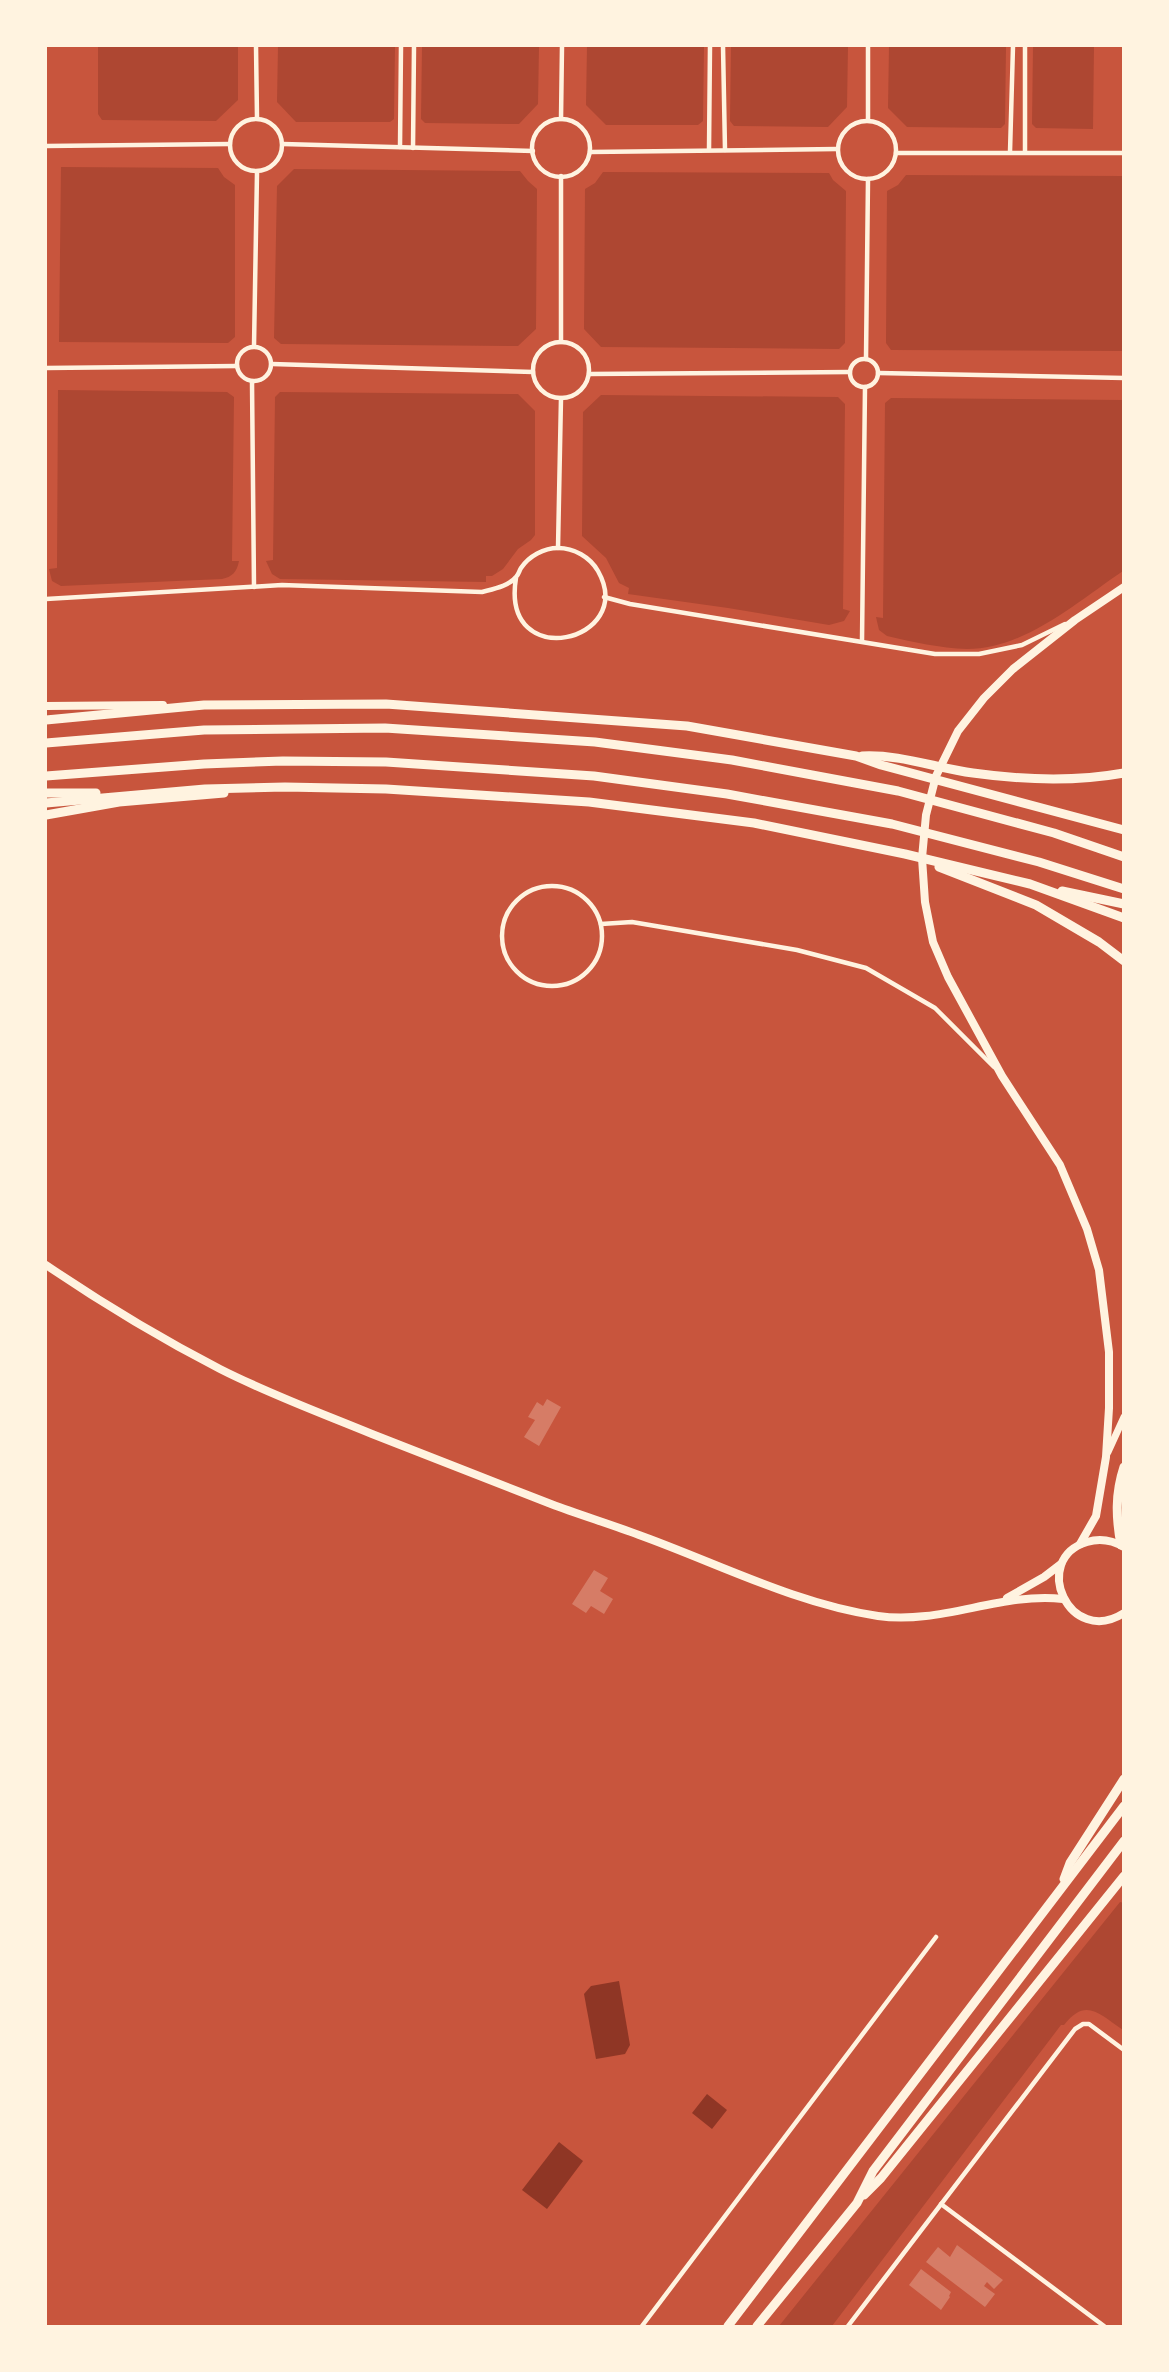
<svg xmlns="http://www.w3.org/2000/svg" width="1169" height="2372" viewBox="0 0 1169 2372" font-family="Poppins,sans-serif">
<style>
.green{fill:#ae4732}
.water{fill:#8f3625}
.building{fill:#d67c66}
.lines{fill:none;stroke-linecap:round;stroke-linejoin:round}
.minor{stroke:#fff3e0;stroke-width:4.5}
.secondary{stroke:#fff3e0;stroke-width:7}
.primary{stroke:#fff3e0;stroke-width:8}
.motorway{stroke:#fff3e0;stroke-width:9}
</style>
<rect width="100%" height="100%" fill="#c8553d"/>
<!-- green -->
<g class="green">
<polygon points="98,46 238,46 238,100 216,121 102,120 98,114"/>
<polygon points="278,46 395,46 394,119 390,122 296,122 277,102"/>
<polygon points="422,46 539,46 538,104 519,124 425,123 421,119"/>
<polygon points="587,46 704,46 703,121 698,125 606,125 586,105"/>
<polygon points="731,46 848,46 847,107 828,127 734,126 730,121"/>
<polygon points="889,46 1006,46 1005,124 1001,128 907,127 888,108"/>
<polygon points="1033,46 1094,46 1093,129 1036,128 1032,124"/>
<polygon points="61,167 218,168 224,177 235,185 235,337 228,343 59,342"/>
<polygon points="294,169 520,171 528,181 537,189 536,329 518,346 281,344 274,338 277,186"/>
<polygon points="603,172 829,173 833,180 846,191 845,343 839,349 601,347 584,329 585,189 595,183"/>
<polygon points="906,175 1123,176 1123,351 891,350 886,343 887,191 898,185"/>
<path d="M58,390L227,392L234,397L232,561H239C237,572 232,577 222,579L61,586L52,581L49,569L57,568Z"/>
<polygon points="280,392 518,394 535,411 535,535 531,540 518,549 503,569 492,576 486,576 486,582 280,579 272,574 266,561 273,560 275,397"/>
<polygon points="601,395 838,397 845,404 843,609 850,611 844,621 829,625 728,608 628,594 629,588 619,583 606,558 582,536 583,412"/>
<path d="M891,398L1123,400V571C1077,602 1025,649 967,649C940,648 913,642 887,636L879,630L876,617L883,618L885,403Z"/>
<path d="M1120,1902L1124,1903L1123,2030C1099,2014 1086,1997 1064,2025H1061L832,2326H779Z"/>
</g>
<!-- water -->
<g class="water">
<polygon points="619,1981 630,2045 625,2054 596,2059 584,1994 591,1986"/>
<polygon points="707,2094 727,2110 712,2129 692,2113"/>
<polygon points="559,2142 583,2161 547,2209 522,2190"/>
</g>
<!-- building -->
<g class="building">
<polygon points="547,1399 561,1407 539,1446 524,1437 535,1420 528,1417 537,1402 543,1406"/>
<polygon points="594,1570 608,1578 600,1591 613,1599 604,1614 591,1606 586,1613 572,1604"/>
<polygon points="957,2245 1003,2280 994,2289 987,2282 984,2286 995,2294 985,2307 926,2262 938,2247 950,2257"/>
<polygon points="921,2269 951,2292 949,2296 950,2297 941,2310 909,2285"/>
</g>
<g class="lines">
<!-- minor -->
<g class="minor">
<polyline points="256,46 257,118"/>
<polyline points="723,46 725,150"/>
<polyline points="868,46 868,120"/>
<circle cx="256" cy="145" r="26"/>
<polyline points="561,119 562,46"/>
<circle cx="561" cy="148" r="29"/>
<circle cx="867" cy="150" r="29"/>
<polyline points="283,144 533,151"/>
<polyline points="46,146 230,144"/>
<polyline points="400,147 401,46"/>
<polyline points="413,148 414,46"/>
<polyline points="709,150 710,46"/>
<polyline points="590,152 837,149"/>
<polyline points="1010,152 1013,46"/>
<polyline points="1025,152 1025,46"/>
<polyline points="896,153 1124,153"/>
<polyline points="561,176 561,342"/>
<circle cx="561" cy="370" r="28"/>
<polyline points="254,346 257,173"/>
<circle cx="254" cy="364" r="17"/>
<polyline points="866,359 868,179"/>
<circle cx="864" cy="373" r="14"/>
<polyline points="272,364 533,372"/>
<polyline points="46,368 237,366"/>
<polyline points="878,373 1124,378"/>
<polyline points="589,374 850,372"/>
<polyline points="252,382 254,587"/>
<polyline points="558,548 561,398"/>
<polyline points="604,597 630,604 935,654 979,654 1022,645 1065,624"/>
<path d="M46,599L282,585L482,592C493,589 509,586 516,577C519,574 519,571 521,568C529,556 544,548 558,548C574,548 590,557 598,571C638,642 500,674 516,578"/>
<polyline points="862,641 865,387"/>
<circle cx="552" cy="936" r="50"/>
<polyline points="601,924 632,922 797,950 866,968 935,1008 994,1067"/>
<polyline points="941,2204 1104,2326"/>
<polyline points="642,2326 936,1937"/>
<polyline points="848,2326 1075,2029 1083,2024 1089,2024 1124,2050"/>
</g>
<!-- secondary -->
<polyline class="secondary" points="1108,1452 1124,1417"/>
<!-- primary -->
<g class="primary">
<polyline points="46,706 163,705"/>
<path d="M46,1265C102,1303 160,1338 220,1369C269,1394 321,1413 372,1434C432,1457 491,1481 551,1504C580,1515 610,1524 639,1535C717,1563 796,1604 878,1616C941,1625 1000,1592 1063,1599"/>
<polyline points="1080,1544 1096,1516 1106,1457 1109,1408 1109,1352 1099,1270 1087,1229 1060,1165 1002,1076 948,977 933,942 925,902 922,858 926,815 936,776 958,731 984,698 1013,669 1075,620 1124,587"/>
<path d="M1124,1547C1112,1540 1100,1538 1087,1542C1030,1559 1069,1648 1124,1613"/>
<polyline points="1007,1598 1044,1577 1061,1564"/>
</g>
<!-- motorway -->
<g class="motorway">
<polyline points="46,720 204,705 386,704 687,726 856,756 881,765 1124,830"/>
<polyline points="46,743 204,730 385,728 595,742 732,760 898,791 1054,833 1124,857"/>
<path d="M862,756C899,754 936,768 973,773C1023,780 1074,782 1124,773"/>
<polyline points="46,776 204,764 283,761 386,762 594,776 727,794 892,824 1039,862 1124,889"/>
<polyline points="46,793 96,793"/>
<polyline points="46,803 205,789 285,787 386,789 589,802 754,823 905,854 1030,884 1124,918"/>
<polyline points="46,815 119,802 224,793"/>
<polyline points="939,867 1036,905 1099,942 1124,961"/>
<polyline points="1062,891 1124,904"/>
<path d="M1121,1545C1116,1518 1115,1494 1124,1467"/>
<polyline points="1064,1879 1070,1863 1124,1779"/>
<polyline points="864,2195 881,2178 1124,1876"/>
<polyline points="728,2326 1124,1806"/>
<polyline points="757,2326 857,2203 873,2171 1124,1841"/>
</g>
</g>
<!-- border -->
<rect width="1169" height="2372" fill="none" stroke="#fff3e0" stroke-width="94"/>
</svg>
